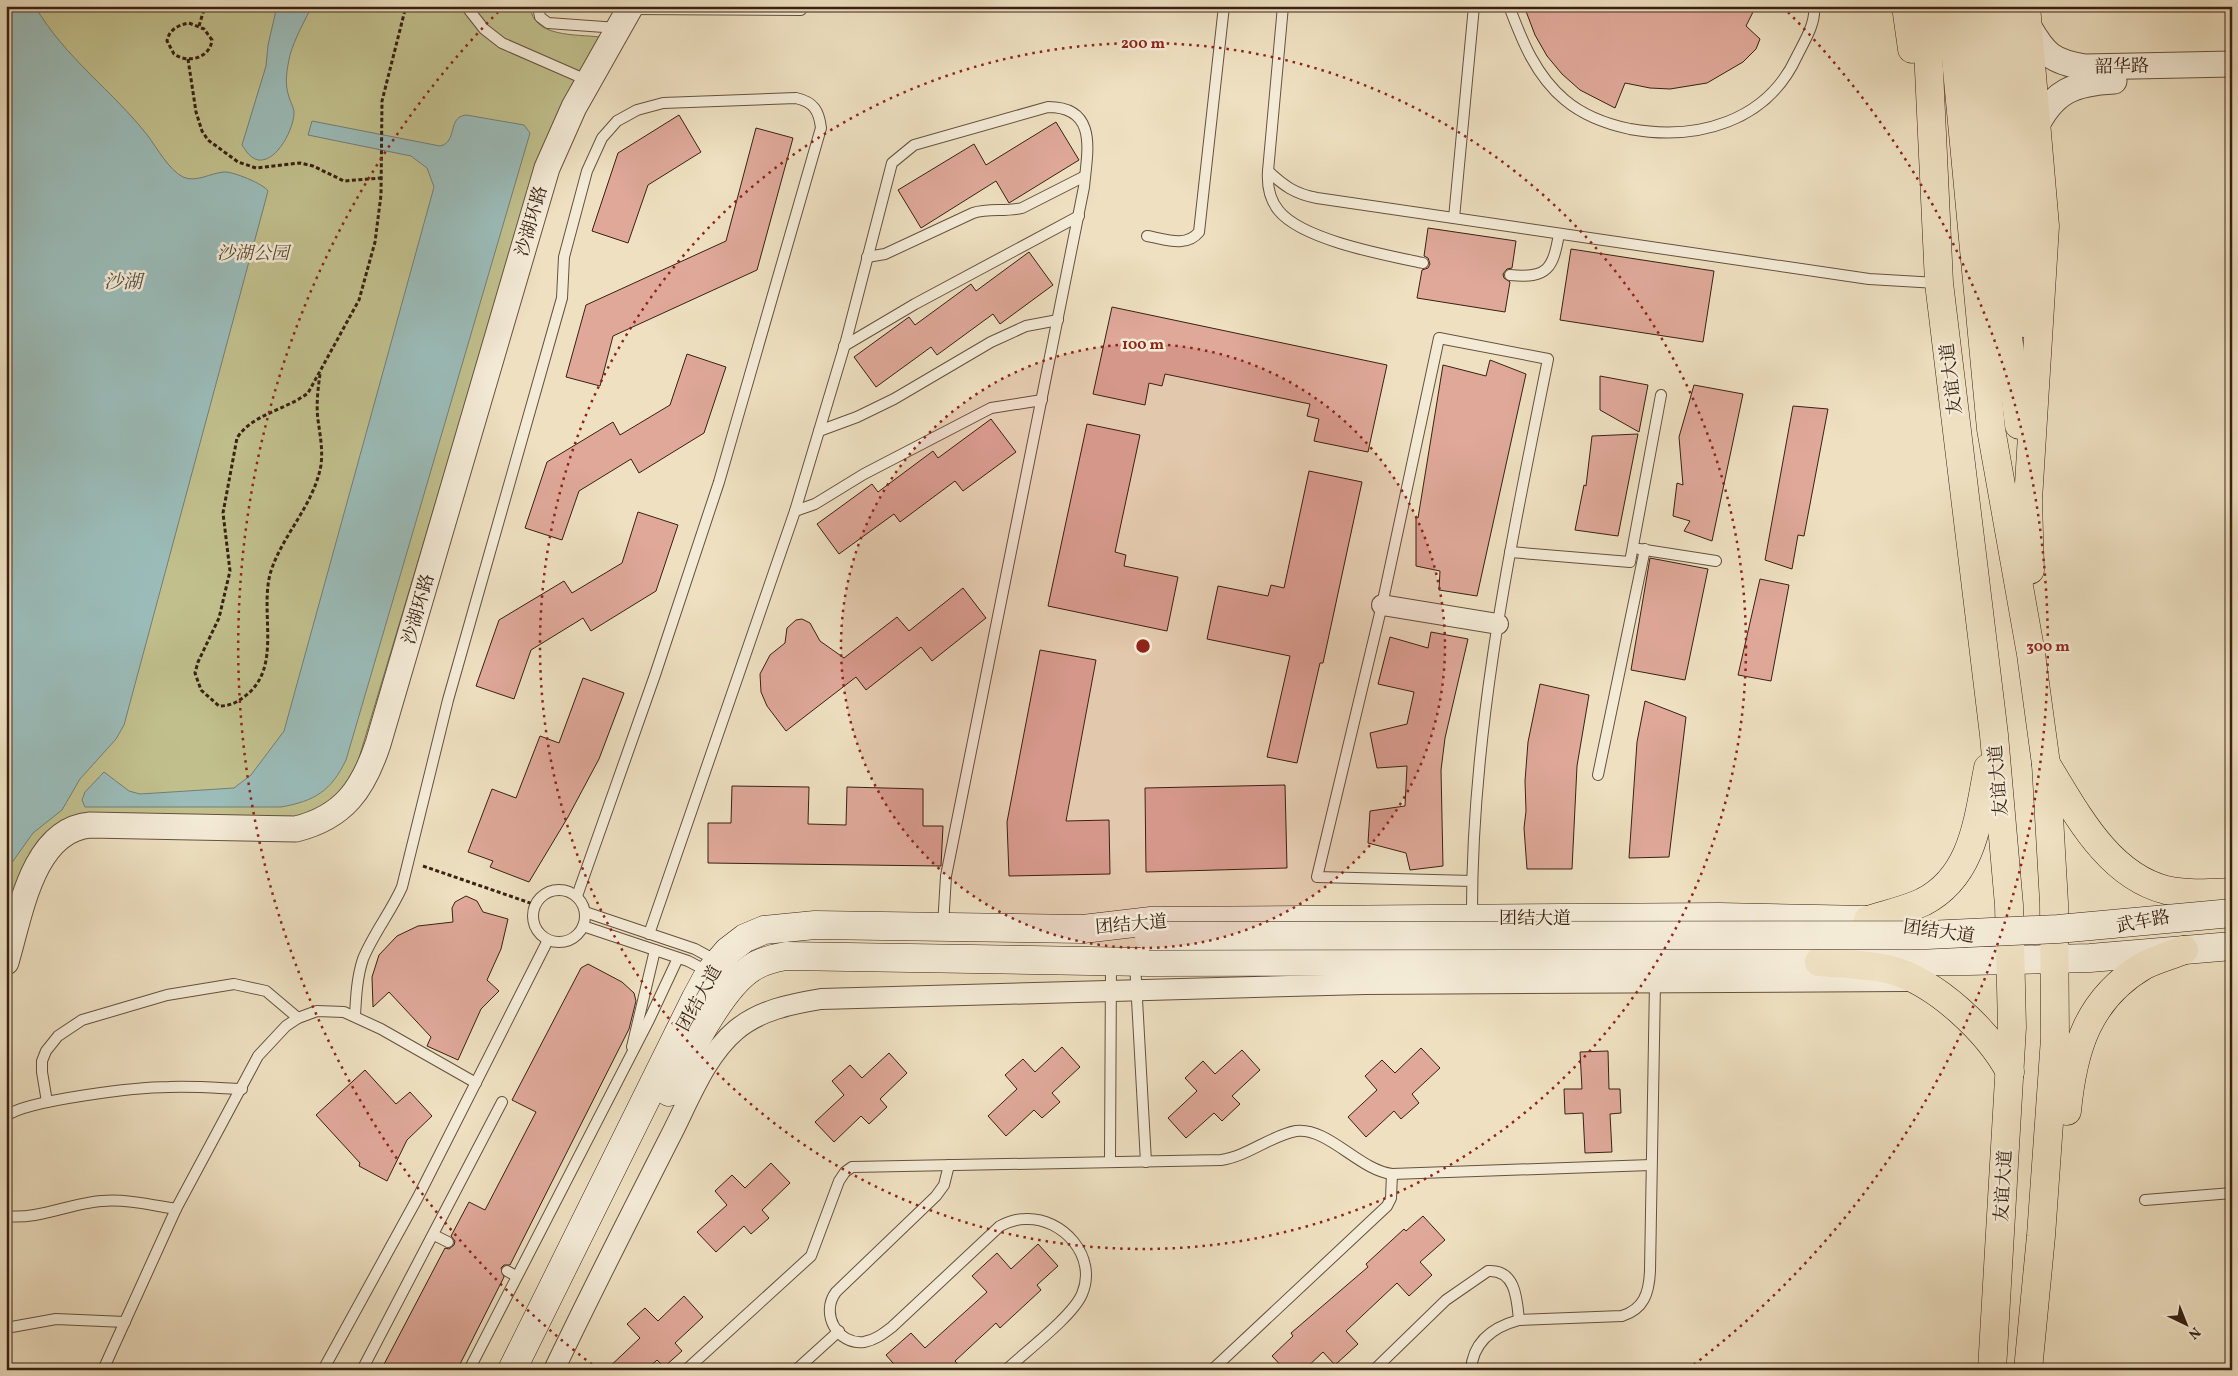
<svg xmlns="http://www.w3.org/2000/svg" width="2238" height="1376" viewBox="0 0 2238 1376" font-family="Vollkorn,'Noto Serif SC',serif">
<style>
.green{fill:#c1c08d;stroke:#7c7050}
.water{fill:#9bbcb9;stroke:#737e77}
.building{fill:#dfa899;stroke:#382113}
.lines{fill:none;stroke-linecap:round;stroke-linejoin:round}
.service-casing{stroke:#66513e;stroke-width:12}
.minor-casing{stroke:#66513e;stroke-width:22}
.tertiary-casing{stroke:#66513e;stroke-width:27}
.secondary-casing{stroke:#382113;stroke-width:29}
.primary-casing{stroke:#382113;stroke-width:29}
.path{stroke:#382113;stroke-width:3;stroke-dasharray:4 2.5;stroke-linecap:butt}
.service{stroke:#f4ebd7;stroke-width:10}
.minor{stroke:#f4ebd7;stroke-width:20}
.tertiary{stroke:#f4ebd7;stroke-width:25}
.secondary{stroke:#f4ebd7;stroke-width:28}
.primary{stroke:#eee0c1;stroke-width:28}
.secondary-bridge-casing{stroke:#382113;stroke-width:29;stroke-linecap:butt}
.secondary-bridge{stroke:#f4ebd7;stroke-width:28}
.ring{fill:none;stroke:#8f2418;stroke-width:2.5;stroke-dasharray:2.5 5}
.labels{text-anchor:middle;stroke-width:5;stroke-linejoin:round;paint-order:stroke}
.street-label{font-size:18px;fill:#382113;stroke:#f4ebd7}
.park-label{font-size:18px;font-style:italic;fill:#5a4932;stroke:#f4ebd7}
.water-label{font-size:19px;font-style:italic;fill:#565045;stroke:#f4ebd7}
.centre{fill:#8f2418;stroke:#f4ebd7;stroke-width:2.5}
.ring-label{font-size:15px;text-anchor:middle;font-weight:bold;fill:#8f2418;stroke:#f4ebd7;stroke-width:5;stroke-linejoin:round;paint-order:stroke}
</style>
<rect width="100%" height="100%" fill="#eee0c1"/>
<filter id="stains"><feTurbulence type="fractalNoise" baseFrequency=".004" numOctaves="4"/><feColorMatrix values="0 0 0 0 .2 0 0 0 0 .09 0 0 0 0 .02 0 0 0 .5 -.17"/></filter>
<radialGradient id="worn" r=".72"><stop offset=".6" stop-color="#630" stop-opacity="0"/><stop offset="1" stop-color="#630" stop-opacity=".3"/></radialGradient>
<!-- green -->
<path class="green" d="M6,6H530C533,38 576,34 600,37L537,165L353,778L319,811L287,821L78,815L60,823L6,929Z"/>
<!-- water -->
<g class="water">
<path d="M6,6H35C64,57 113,91 148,136C157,148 169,170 183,177C196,183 210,173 224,172C232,171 264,184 268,191L124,725L116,739L80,779L62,810L33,833L6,871Z"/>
<path d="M277,6H312C304,22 295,38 290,55C287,69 284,83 289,97C290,101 293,106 294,111C295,127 277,163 258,160C250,158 246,151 242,145L266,66L268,45Z"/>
<path d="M466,115L524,125L530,133L346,760C331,791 315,801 281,807H85L82,800L85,792L104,772L129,791L140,794L234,788L251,775L284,731L434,187L427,168L411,156L308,135L312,121L440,146C458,142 447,117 466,115Z"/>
</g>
<!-- building -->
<g class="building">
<polygon points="1524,6 1756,6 1746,26 1760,39 1756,49 1743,62 1707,83 1670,89 1650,88 1625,83 1615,108 1580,90 1562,74 1547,56 1535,35"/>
<polygon points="679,115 701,152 648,185 628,243 592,231 618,153"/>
<polygon points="1056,122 1079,160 1009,203 996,181 921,228 898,190 974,144 986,165"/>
<polygon points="756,128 793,138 757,270 613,336 600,386 566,377 586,305 726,241"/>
<polygon points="1428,228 1516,241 1512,268 1507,269 1503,274 1504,278 1510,282 1505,312 1417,298 1422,270 1428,268 1430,264 1428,258 1424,256"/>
<polygon points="1571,249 1714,271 1703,342 1560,320"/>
<polygon points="1029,252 1053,285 1000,324 993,314 937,355 931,347 876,387 854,357 909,317 915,325 971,284 976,291"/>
<polygon points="1112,307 1387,365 1368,452 1314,441 1319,419 1307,416 1310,404 1165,374 1162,386 1149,383 1145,405 1093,394"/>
<polygon points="687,354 726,367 704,433 639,473 631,459 579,491 562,540 525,528 547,462 613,422 620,435 670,405"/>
<polygon points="1490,360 1526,374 1477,596 1439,590 1440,571 1416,566 1416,517 1418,518 1443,365 1486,376"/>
<polygon points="1600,376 1648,385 1639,432 1600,410"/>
<polygon points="1694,385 1743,394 1712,541 1684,531 1690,521 1673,516 1677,483 1683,485 1679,437"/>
<polygon points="1793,406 1828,409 1804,536 1798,535 1792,569 1765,560"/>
<polygon points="991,419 1016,452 963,491 955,481 900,522 894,514 839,554 817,524 872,484 878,492 933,451 938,458"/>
<polygon points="1087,424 1140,435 1115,552 1126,555 1124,566 1178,577 1167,631 1048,606"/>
<polygon points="1638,434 1618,536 1575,530 1584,485 1586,486 1592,436"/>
<polygon points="1309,471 1362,482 1323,663 1320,663 1297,763 1267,757 1290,656 1207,639 1218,586 1268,596 1271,585 1284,588"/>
<polygon points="638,512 678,525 656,591 591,631 583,618 531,650 514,699 476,686 499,620 564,581 572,593 622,563"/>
<polygon points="1650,558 1708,569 1685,680 1631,670"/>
<polygon points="1760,579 1789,585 1771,681 1738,675"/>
<polygon points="963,588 986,618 932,661 921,647 866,690 856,677 786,731 767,706 761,692 760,674 770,655 785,643 787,628 796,620 802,619 810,623 820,641 844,658 897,617 909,631"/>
<polygon points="1431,632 1468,639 1445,738 1441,770 1443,866 1410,870 1406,853 1368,843 1370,811 1405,806 1407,766 1377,768 1370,733 1407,724 1414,692 1378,684 1390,637 1428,648"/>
<polygon points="1040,650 1096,660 1066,821 1109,820 1110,874 1009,876 1007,822"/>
<polygon points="583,678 624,693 599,759 568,817 529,882 490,867 493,861 468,852 492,789 516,798 540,736 559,743"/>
<polygon points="1540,684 1589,695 1577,766 1572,869 1527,869 1524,828 1526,811 1525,781 1528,742"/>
<polygon points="1645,701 1686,717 1669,857 1629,858 1637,742"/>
<polygon points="1285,785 1287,868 1146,872 1145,788"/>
<polygon points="732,786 809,787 808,824 846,825 847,787 923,789 923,826 943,826 941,866 708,863 708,823 731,823"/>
<polygon points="466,896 477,901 483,912 508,919 501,949 487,980 499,991 481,1009 458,1060 427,1046 431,1037 389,992 373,1007 372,977 379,955 397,936 418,926 453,922 452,908 455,902"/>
<polygon points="588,964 622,982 634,993 636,1001 629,1029 510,1265 504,1265 501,1268 504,1277 457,1370 381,1370 445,1248 449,1249 454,1245 455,1241 451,1236 469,1202 485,1210 536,1112 512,1100 581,968"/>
<polygon points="1062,1047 1080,1067 1052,1093 1060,1102 1042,1118 1034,1110 1006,1136 988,1116 1017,1089 1005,1075 1023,1059 1035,1072"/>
<polygon points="1421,1048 1440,1068 1412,1094 1419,1103 1401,1119 1394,1111 1366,1137 1348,1117 1377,1090 1365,1076 1382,1060 1395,1073"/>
<polygon points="1242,1050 1260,1070 1232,1096 1240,1104 1222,1121 1214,1113 1186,1138 1168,1118 1197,1091 1185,1078 1203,1061 1215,1074"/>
<polygon points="1608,1051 1609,1089 1620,1089 1621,1113 1610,1114 1612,1152 1585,1153 1583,1113 1565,1114 1564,1089 1582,1089 1580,1052"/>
<polygon points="889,1053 907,1073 880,1099 887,1107 869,1124 861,1116 834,1142 815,1122 844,1095 832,1081 850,1065 862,1078"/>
<polygon points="365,1070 396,1104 410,1092 432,1116 407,1140 387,1181 359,1166 360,1163 316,1115"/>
<polygon points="771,1163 790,1183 762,1210 769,1218 751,1234 744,1226 716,1252 697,1232 727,1205 715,1191 732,1175 745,1188"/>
<polygon points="1423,1216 1445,1240 1420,1262 1432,1275 1409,1296 1397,1283 1346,1331 1358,1344 1335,1365 1323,1352 1304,1370 1285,1370 1272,1356 1293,1336 1291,1333 1368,1267 1366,1264 1404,1229 1406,1231"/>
<polygon points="1038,1244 1058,1266 1037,1285 1041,1290 1000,1328 996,1323 955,1361 963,1370 899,1370 886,1355 911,1333 925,1348 987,1292 972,1276 997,1253 1011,1269"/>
<polygon points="684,1296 703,1317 675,1343 682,1351 664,1367 657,1360 646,1370 606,1370 640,1338 627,1324 645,1308 658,1321"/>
</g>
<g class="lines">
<!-- service casing -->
<g class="service-casing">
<g id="service">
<polyline points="466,6 484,29 502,43 589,81"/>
<polyline points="538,6 540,17 548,23 618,28"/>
<path d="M1283,6L1268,171C1267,185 1269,199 1279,211C1303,240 1385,255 1423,263"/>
<path d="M1509,6C1522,41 1536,76 1565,100C1584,116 1606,124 1630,129C1697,141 1767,122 1797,56C1805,40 1816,23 1814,6"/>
<polyline points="631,9 801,10"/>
<path d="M1268,171C1284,186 1295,194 1317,198L1869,279L1937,283"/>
<polyline points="1454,218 1474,6"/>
<path d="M1147,236C1165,239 1186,248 1199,232L1224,6"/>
<path d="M867,257L885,254L973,213C989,208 1005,212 1022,208L1085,176"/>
<path d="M1510,275C1548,279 1553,268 1559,234"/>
<polyline points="844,346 915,304 1079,216"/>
<polyline points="819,431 857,417 894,399 991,342 1026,326 1058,320"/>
<polyline points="795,511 815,504 864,474 991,408 1042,400"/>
<polyline points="1639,549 1716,561"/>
<polyline points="1510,552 1630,562 1661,395"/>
<polyline points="1598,775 1645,549"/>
<path d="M1472,881L1317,877L1382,605L1439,338L1548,359C1511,544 1471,729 1472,918"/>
<circle cx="559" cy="916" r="26"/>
<polyline points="585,912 695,949 717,961"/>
<polyline points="583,926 688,961 709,972"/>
<path d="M649,934L795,511L846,341L892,163L914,145L1048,107C1099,107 1087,153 1084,187L946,876L943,926"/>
<polyline points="1135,963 1146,1162"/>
<path d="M355,1016C356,996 357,977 363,959C373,934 391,912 402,887L448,700L562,298L564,257L587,171L602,138L617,121L637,110L663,103L796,98C814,102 819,111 821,128L719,482L655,675L577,896"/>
<polyline points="632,1047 655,950"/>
<polyline points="47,1102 42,1072 42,1061 46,1051 58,1036 82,1020 167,995 234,984 266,991 298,1018"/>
<path d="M6,1116C27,1100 138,1087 169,1087C193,1086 218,1088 242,1089"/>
<polyline points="1110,1162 1111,962"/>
<path d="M949,1165L944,1185L936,1196L836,1292C820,1313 837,1345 864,1342C875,1340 883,1334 892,1327L1000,1226C1008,1222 1016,1219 1025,1219C1063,1217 1098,1257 1082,1294C1073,1316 1025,1352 1006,1370"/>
<polyline points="2145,1200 2232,1193"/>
<path d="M6,1216C39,1220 70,1203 102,1201C126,1199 152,1205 176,1209"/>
<polyline points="434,1235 448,1242"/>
<polyline points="507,1271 516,1276"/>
<polyline points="6,1328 56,1319 125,1322"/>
<polyline points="103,1370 176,1209 258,1056 286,1026 298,1018 317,1011 344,1012 381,1029 476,1083"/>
<polyline points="323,1370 418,1197 548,940"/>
<polyline points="362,1370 502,1102"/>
<polyline points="469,1370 649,1020 678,958"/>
<path d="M686,1370L811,1256L839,1181L845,1172L852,1167L1221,1160C1248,1156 1272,1135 1296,1131C1328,1127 1359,1170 1392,1174L1651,1165"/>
<polyline points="796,1370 839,1331"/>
<polyline points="1212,1370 1387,1206 1391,1198 1392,1174"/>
<path d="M1374,1370L1446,1300L1488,1271C1516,1269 1517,1300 1519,1320"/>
<path d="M1471,1370C1473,1342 1493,1327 1519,1320L1622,1316C1644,1309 1649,1293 1650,1271L1655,982"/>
</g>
</g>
<!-- minor casing -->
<g class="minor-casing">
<g id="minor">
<polyline points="1382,605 1498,624"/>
<path d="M554,1370C591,1292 630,1216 669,1139C688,1103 704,1057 736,1030C760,1010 791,1004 821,999L1365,984L1906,981"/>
</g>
</g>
<!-- tertiary casing -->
<g class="tertiary-casing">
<g id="tertiary">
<path d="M2029,27C2045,55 2053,62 2085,67L2232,64"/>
<path d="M2035,129C2053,91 2074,83 2114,81"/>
<path d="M6,962C20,916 32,830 90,825L296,829C344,817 363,789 378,744L547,168L574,107L631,6"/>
</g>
</g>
<!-- secondary casing -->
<g class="secondary-casing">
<g id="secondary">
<path d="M669,1092C686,1058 719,990 750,969C761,961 774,958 786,956L1148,962L1968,961L2090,958L2232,946"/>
<polyline points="512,1370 696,998 710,972 728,951 745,938 764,930 815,925 1083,929 1151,921 1719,917 1868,920 1892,924"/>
</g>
</g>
<!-- primary casing -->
<g class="primary-casing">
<g id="primary">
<polyline points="1906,6 1912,49"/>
<polyline points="1926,6 1939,283 1994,735 2009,905 2012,1027 1992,1370"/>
<polyline points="1951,6 1991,429 2031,654 2046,764 2054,903 2055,1038 2041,1236 2028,1370"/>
<polyline points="1973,6 1992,208 2019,425"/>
<polyline points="2000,6 2016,200 2024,323"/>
<polyline points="2026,6 2045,226 2028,500 2030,570"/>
<path d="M2046,764C2076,812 2107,875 2166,890C2188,895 2210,893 2232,892"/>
<path d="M1868,920C1887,914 1906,910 1923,902C1974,876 1978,818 1988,768"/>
<path d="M1819,962C1842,964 1868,964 1891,970C1936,982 1988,1031 2010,1072"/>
<path d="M2067,1111C2073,1049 2088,998 2145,965C2157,959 2172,955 2184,950"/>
</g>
</g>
<!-- path -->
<g class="path">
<path d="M189,23L204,29L212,40C210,58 188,64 174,54L167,41C169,30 178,25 189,23Z"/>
<polyline points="199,26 205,6"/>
<polyline points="188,59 196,112 202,131 208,140 238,162 256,168 300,163 313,166 344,181 381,178"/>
<path d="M320,374C318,389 316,404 318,420C320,435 323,449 321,465C314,504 285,532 272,568C257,609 285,667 244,697C236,703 229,706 219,706L201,690L195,673L198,662L219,618L230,571L223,513L237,438C252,414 286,410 308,393L359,300L375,242L381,195L382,101L406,6"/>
<polyline points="423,866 536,905"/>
</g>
<!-- service -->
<use href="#service" class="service"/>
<!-- minor -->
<use href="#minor" class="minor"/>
<!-- tertiary -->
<use href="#tertiary" class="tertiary"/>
<!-- secondary -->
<use href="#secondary" class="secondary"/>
<!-- primary -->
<use href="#primary" class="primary"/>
<!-- secondary-bridge casing -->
<g class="secondary-bridge-casing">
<polyline id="secondary-bridge" points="1149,936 1927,935 2058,929 2232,913"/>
</g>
<!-- secondary-bridge -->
<use href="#secondary-bridge" class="secondary-bridge"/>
</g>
<!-- distance rings -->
<circle cx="1143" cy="646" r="302" fill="#8f2418" fill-opacity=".12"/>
<g class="ring">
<circle cx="1143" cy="646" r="302"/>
<circle cx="1143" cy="646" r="603"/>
<path d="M598 1369A905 905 0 0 1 498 12M1788 12A905 905 0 0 1 1688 1369"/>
</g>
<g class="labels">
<!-- street labels -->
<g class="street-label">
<text transform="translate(2122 66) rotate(-1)" y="6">韶华路</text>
<text transform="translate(531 221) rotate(-74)" y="6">沙湖环路</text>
<text transform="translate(1951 379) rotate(-97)" y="6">友谊大道</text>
<text transform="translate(418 609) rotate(-74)" y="6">沙湖环路</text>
<text transform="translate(1998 781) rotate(-95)" y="6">友谊大道</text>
<text x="1535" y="924">团结大道</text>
<text transform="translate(2143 921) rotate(-11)" y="6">武车路</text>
<text transform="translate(1131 924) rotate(-5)" y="6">团结大道</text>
<text transform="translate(1939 931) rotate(8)" y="6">团结大道</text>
<text transform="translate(699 998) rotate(-61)" y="6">团结大道</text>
<text transform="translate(2003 1186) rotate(-87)" y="6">友谊大道</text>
</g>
<!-- park labels -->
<g class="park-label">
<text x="253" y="259">沙湖公园</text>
</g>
<!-- water labels -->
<g class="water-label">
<text x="123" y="288">沙湖</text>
</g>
</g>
<circle cx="1143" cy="646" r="8" class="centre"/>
<g class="ring-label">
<text x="1143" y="48">200 m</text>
<text x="1143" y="349">100 m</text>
<text x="2048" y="651">300 m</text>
</g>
<!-- margin -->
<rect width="2238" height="1376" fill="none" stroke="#eee0c1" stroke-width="25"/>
<rect x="8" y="8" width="2223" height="1361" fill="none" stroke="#382113" stroke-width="2.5"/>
<rect x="12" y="12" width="2213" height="1351" fill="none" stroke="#382113"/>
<!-- north arrow -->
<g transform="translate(2186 1324) rotate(137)" stroke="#f4ebd7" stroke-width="4" paint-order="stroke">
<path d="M0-4L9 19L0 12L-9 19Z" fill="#382113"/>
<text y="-8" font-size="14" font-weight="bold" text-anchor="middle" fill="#382113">N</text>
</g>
<rect width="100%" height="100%" filter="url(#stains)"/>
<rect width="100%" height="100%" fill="url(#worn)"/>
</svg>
